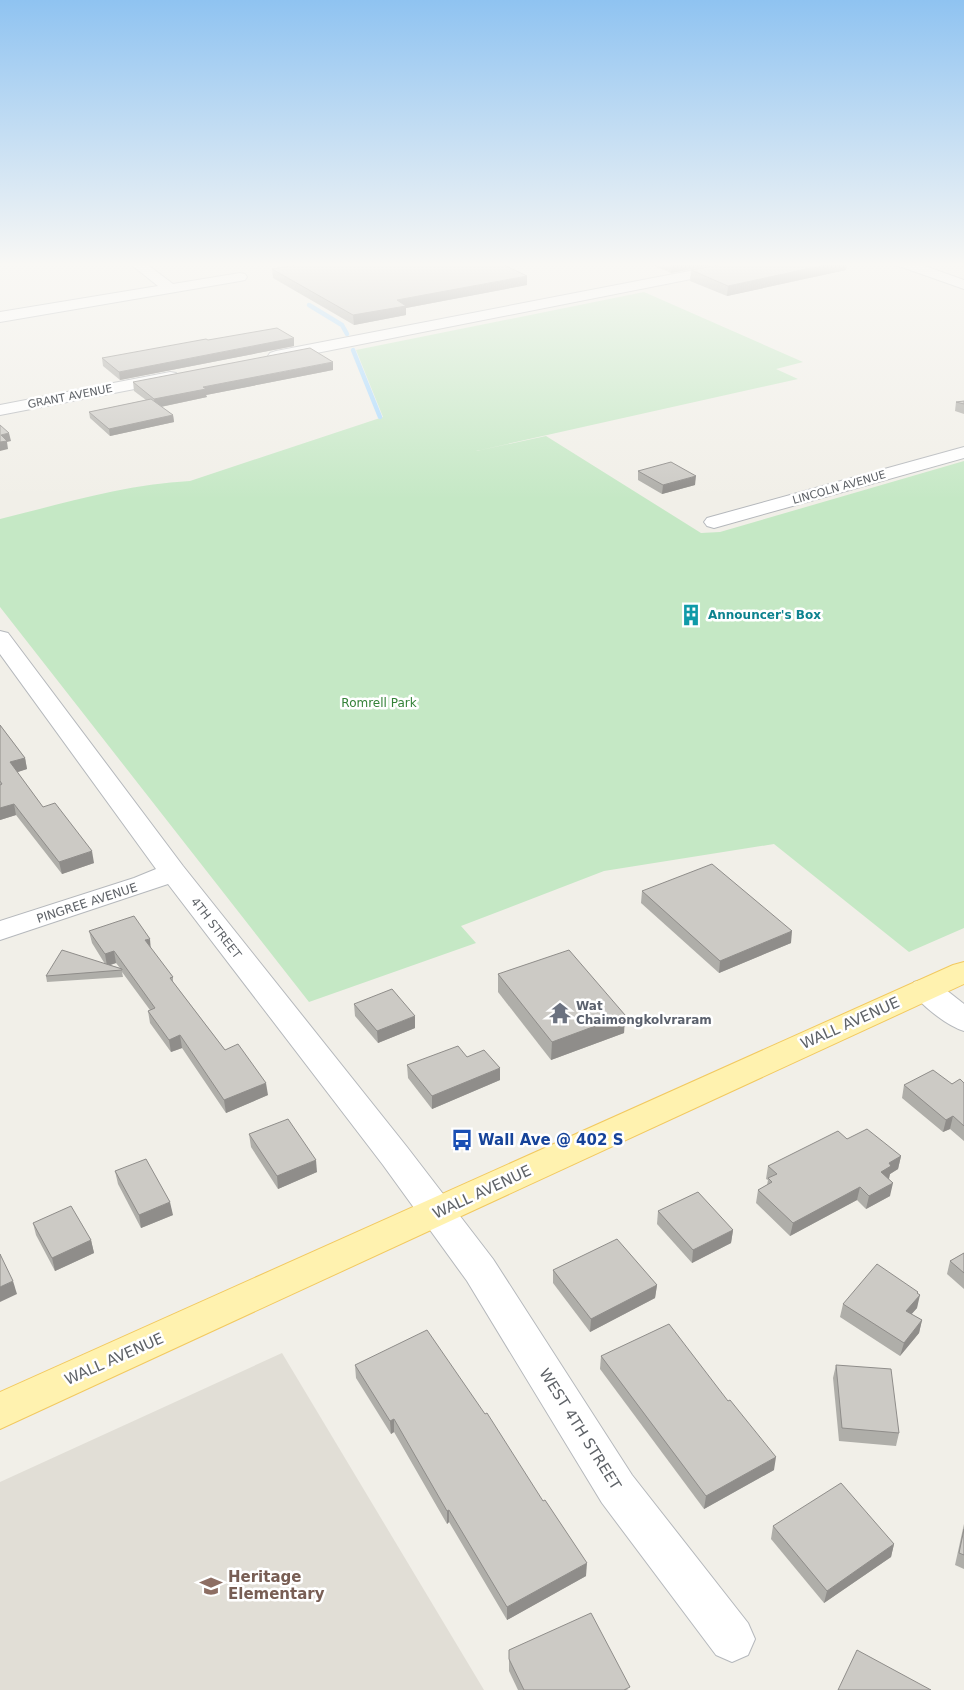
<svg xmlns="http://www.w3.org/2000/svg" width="964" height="1690" viewBox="0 0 964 1690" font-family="'DejaVu Sans',sans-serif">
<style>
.education{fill:#e1ded6}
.green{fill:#c5e8c5}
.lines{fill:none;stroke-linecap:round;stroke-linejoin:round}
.stream{stroke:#aadaff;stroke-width:4.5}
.minor-casing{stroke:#b5b8bc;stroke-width:2}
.major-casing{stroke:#f2c960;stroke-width:2}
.minor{fill:#fff;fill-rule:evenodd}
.major{fill:#fff2af;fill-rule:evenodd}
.wall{fill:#afaea9;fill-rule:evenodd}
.shaded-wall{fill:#8f8d8a}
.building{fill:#cccac5;stroke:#8f8d8a}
.labels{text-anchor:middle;stroke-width:5;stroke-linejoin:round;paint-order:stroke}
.far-street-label{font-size:11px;fill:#5f6368;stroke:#fff}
.culture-label{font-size:12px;font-weight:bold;fill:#0d838f;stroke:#fff;text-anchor:start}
.park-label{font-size:12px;fill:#348238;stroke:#fff}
.street-label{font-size:12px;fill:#5f6368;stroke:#fff}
.worship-label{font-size:12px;font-weight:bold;fill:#5b616d;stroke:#fff;text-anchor:start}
.near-street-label{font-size:15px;fill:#5f6368;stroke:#fff}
.near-transit-label{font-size:15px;font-weight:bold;fill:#164399;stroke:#fff;text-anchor:start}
.near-education-label{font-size:15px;font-weight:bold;fill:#785e54;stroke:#fff;text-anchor:start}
</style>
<rect width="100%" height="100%" fill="#f1efe8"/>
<!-- education -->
<polygon class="education" points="282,1353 484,1690 0,1690 0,1482"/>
<!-- green -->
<path class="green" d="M644,292L803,362L776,369L798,379L476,451L546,436L701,533L720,532L964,461V928L909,952L774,844L604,871L461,926L476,943L309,1002L0,607V519C62,504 126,484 190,481L383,417L356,350Z"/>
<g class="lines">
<!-- stream -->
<g class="stream">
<polyline points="309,305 342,325 347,334"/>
<polyline points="353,350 380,417"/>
</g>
<!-- minor casing -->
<g class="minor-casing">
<g id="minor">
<polygon points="128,262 144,262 173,284 240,273 245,274 247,277 245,280 240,281 0,322 0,312 158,286"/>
<polygon points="736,262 764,262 757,266 276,361 270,359 268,356 270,353 276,351"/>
<polygon points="894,262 914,262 964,280 964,289 896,265"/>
<polygon points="170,372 176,373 178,377 176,381 0,415 0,405"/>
<polygon points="964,447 964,458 714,528 707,526 704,522 707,518"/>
<polygon points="0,631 8,633 183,866 407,1147 493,1259 632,1475 748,1623 755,1639 748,1655 732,1662 716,1655 602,1503 467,1281 383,1165 168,884 0,940 0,921 134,878 156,869 0,654"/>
<path d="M925,979L936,982L964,1004V1031C947,1026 919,1004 910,989L914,982Z"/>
</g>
</g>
<!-- major casing -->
<g class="major-casing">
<polygon id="major" points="964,962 964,984 0,1429 0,1392 953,965"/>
</g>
<!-- minor -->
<use href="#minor" class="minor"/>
<!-- major -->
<use href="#major" class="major"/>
</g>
<!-- wall -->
<g class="wall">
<polygon points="645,262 726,262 671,273"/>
<polygon points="861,262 847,265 846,270 727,296 690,281 691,270"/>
<polygon points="272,269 527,285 406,308 406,315 354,325 273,278"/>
<polygon points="294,338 294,346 120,380 103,366 102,358"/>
<polygon points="333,370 206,395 207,397 161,407 173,415 174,422 110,436 90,418 89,412 146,400 134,391 133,382"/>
<polygon points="964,401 964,414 955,411 956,402"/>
<polygon points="638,471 695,485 662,494 638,480"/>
<polygon points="0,725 25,758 27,769 17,772 43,807 94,863 62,874 16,815 0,820"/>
<polygon points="642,891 791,943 719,973 641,903"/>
<path d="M89,931L151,949L173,977V982L225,1050L268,1095L226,1113L182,1048L171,1052L150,1023L148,1011L150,1010L122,972L123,977L47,982L46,976L105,964L92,943ZM116,963L120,968L110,965Z"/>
<polygon points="498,974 625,1015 624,1033 551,1060 498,992"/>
<polygon points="354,1004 415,1028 378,1043 355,1016"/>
<polygon points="467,1057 500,1080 432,1109 408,1078 407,1065"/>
<polygon points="964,1083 964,1141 950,1129 943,1132 902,1098 904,1085"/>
<polygon points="249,1134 317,1172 278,1189 251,1147"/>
<polygon points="847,1139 901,1156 898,1169 890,1174 888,1179 890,1196 866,1209 857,1200 790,1236 756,1203 758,1190 767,1185 768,1180 766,1179 768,1166"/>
<polygon points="115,1171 173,1215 141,1228 118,1184"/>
<polygon points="658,1211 733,1230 731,1243 692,1263 657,1224"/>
<polygon points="33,1223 91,1240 94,1253 55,1271 36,1235"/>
<polygon points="964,1253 964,1289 947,1274 950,1261"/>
<polygon points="553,1270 657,1285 655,1298 590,1332 553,1283"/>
<polygon points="918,1294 917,1308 911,1314 922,1320 919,1333 900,1356 840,1317 843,1304"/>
<polygon points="601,1356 774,1470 704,1509 600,1369"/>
<polygon points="355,1365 586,1576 507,1620 449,1522 447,1524 394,1432 391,1434 356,1378"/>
<polygon points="836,1365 899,1433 896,1446 839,1441 833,1378"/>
<polygon points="964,1524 964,1569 955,1565"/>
<polygon points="773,1526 894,1544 891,1557 824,1603 771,1539"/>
<polygon points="509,1650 629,1690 518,1690 509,1671"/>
</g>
<!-- shaded-wall -->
<g class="shaded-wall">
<polygon points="671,262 726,262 671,273"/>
<polygon points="838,262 861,262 847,265 846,270 727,296 728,286"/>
<polygon points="527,276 527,285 406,308 406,315 354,325 353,315 397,300"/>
<polygon points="294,338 294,346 120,380 119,372"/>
<polygon points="333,362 333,370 206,395 207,397 155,408 154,399 203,387"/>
<polygon points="173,415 174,422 110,436 109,429"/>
<polygon points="9,433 11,441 7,442 8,449 0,451 0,442 1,435"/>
<polygon points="696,476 695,485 662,494 663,485"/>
<polygon points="25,758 27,769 12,774 10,762"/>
<polygon points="14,804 16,815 0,820 0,808"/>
<polygon points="92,851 94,863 62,874 59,862"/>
<polygon points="792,931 791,943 719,973 720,961"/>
<polygon points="150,939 151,951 145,940"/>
<polygon points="114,951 116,963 107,966 105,954"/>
<polygon points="625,1015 624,1033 551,1060 552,1042"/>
<polygon points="415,1016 415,1028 378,1043 377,1031"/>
<polygon points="180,1035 182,1048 171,1052 169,1040"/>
<polygon points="500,1068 500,1080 432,1109 432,1096"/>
<polygon points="266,1083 268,1095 226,1113 224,1100"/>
<polygon points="953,1116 950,1129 943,1132 946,1120"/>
<polygon points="901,1156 898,1169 890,1174 889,1179 878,1184 881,1172 889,1163"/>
<polygon points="316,1160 317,1172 278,1189 277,1176"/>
<polygon points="893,1183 890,1196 866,1209 869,1196"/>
<polygon points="860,1187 857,1200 790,1236 793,1223"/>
<polygon points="170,1202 173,1215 141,1228 139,1215"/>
<polygon points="733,1230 731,1243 692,1263 693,1250"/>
<polygon points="91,1240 94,1253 55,1271 52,1258"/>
<polygon points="13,1281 17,1294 0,1302 0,1287"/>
<polygon points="657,1285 655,1298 590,1332 591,1319"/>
<polygon points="918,1292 917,1298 920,1295 917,1308 903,1324 906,1311"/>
<polygon points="922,1320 919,1333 900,1356 904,1343"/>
<polygon points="394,1419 394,1432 391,1434 390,1421"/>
<polygon points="776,1457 774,1470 704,1509 706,1496"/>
<polygon points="449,1510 449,1522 447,1524 447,1511"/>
<polygon points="894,1544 891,1557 824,1603 827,1591"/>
<polygon points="587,1563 586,1576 507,1620 507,1607"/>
</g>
<!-- building -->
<g class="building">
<polygon points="314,262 498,262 527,276 397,300 406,306 353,315 272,269"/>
<polygon points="735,262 839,262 728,286 691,270"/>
<polygon points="277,328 294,338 119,372 102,358 206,339 208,340"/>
<polygon points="310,348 333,362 203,387 206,389 154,399 133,382"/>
<polygon points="151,399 173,415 109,429 89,412"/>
<polygon points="964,401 964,404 956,402"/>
<polygon points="0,425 9,433 1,435 7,441 0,442"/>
<polygon points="671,462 696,476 663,485 638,471"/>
<polygon points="0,725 25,758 10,762 43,807 55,803 92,851 59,862 14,804 0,808 0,785 2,784 0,781"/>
<polygon points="712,864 792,931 720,961 642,891"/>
<polygon points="134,916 150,939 145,940 173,977 170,978 225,1050 238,1044 266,1083 224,1100 180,1035 169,1040 148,1011 155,1008 114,951 105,954 89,931"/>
<polygon points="62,950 122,969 122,970 46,976"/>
<polygon points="569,950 625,1015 552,1042 498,974"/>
<polygon points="392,989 415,1016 377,1031 354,1004"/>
<polygon points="458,1046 467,1057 484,1050 500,1068 432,1096 407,1065"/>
<polygon points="933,1070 952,1084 960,1079 964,1083 964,1126 953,1116 946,1120 904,1085"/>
<polygon points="288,1119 316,1160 277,1176 249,1134"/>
<polygon points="867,1129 901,1156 889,1163 891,1166 881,1172 893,1183 869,1196 860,1187 793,1223 758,1190 772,1182 768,1178 777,1174 768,1166 838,1131 847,1139"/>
<polygon points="146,1159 170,1202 139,1215 115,1171"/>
<polygon points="698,1192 733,1230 693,1250 658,1211"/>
<polygon points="71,1206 91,1240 52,1258 33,1223"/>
<polygon points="617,1239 657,1285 591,1319 553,1270"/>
<polygon points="964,1253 964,1273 950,1261"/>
<polygon points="0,1254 13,1281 0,1287"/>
<polygon points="877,1264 918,1292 917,1293 920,1295 906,1311 922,1320 904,1343 843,1304"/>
<polygon points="669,1324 728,1401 730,1400 776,1457 706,1496 601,1356"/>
<polygon points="427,1330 485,1414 487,1413 543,1501 545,1500 587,1563 507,1607 449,1510 447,1511 394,1419 390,1421 355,1365"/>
<polygon points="836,1365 891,1369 899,1433 842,1428"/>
<polygon points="841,1483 894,1544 827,1591 773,1526"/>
<polygon points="964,1529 964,1555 959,1553"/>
<polygon points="591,1613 630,1687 624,1690 524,1690 509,1659 509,1650"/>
<polygon points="857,1650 931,1690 838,1690"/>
</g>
<!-- sky -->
<linearGradient id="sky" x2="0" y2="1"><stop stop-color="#8fc3f1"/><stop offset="0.53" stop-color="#f9f8f5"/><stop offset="1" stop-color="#f9f8f5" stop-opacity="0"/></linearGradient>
<rect width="964" height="499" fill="url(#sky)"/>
<!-- icons -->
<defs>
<g id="building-bare" transform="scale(1.725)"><path d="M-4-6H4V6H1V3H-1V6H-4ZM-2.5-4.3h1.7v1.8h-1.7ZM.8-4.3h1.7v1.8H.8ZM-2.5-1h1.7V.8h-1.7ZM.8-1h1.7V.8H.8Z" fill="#0f9aa8" stroke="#fff" stroke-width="2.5" paint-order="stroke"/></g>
<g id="temple-bare" transform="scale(1.725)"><path d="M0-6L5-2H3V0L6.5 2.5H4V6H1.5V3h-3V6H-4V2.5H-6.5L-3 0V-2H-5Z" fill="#6b7280" stroke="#fff" stroke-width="2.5" paint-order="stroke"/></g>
<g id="bus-bare" transform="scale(1.725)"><path d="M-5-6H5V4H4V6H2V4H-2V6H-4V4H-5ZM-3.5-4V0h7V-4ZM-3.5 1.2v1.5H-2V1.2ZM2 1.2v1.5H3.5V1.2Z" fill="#1a4fb4" stroke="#fff" stroke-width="2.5" paint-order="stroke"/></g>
<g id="school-bare" transform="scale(1.725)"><path d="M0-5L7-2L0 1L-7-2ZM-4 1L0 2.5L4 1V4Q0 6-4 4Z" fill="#8d6e63" stroke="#fff" stroke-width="2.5" paint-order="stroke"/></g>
</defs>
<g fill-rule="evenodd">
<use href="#building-bare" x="691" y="615"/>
<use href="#temple-bare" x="560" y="1013"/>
<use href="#bus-bare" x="462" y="1140"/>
<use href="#school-bare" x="211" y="1586"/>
</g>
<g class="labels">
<!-- far-street labels -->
<g class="far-street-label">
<text transform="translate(70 396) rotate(-11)" y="4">GRANT AVENUE</text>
<text transform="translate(839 487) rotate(-16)" y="4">LINCOLN AVENUE</text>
</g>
<!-- culture labels -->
<g class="culture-label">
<text x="708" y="619">Announcer's Box</text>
</g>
<!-- park labels -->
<g class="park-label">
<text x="379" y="707">Romrell Park</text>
</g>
<!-- street labels -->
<g class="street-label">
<text transform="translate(87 903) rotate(-18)" y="4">PINGREE AVENUE</text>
<text transform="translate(216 928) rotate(52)" y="4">4TH STREET</text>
</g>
<!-- worship labels -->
<g class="worship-label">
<text x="576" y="1010">Wat<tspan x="576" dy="14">Chaimongkolvraram</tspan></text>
</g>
<!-- near-street labels -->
<g class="near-street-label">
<text transform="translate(850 1023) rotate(-24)" y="5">WALL AVENUE</text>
<text transform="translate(482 1192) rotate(-25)" y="5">WALL AVENUE</text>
<text transform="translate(114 1359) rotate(-24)" y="5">WALL AVENUE</text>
<text transform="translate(580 1429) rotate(58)" y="5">WEST 4TH STREET</text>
</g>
<!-- near-transit labels -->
<g class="near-transit-label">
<text x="478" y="1145">Wall Ave @ 402 S</text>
</g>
<!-- near-education labels -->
<g class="near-education-label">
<text x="228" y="1582">Heritage<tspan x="228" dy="17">Elementary</tspan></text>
</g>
</g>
</svg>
